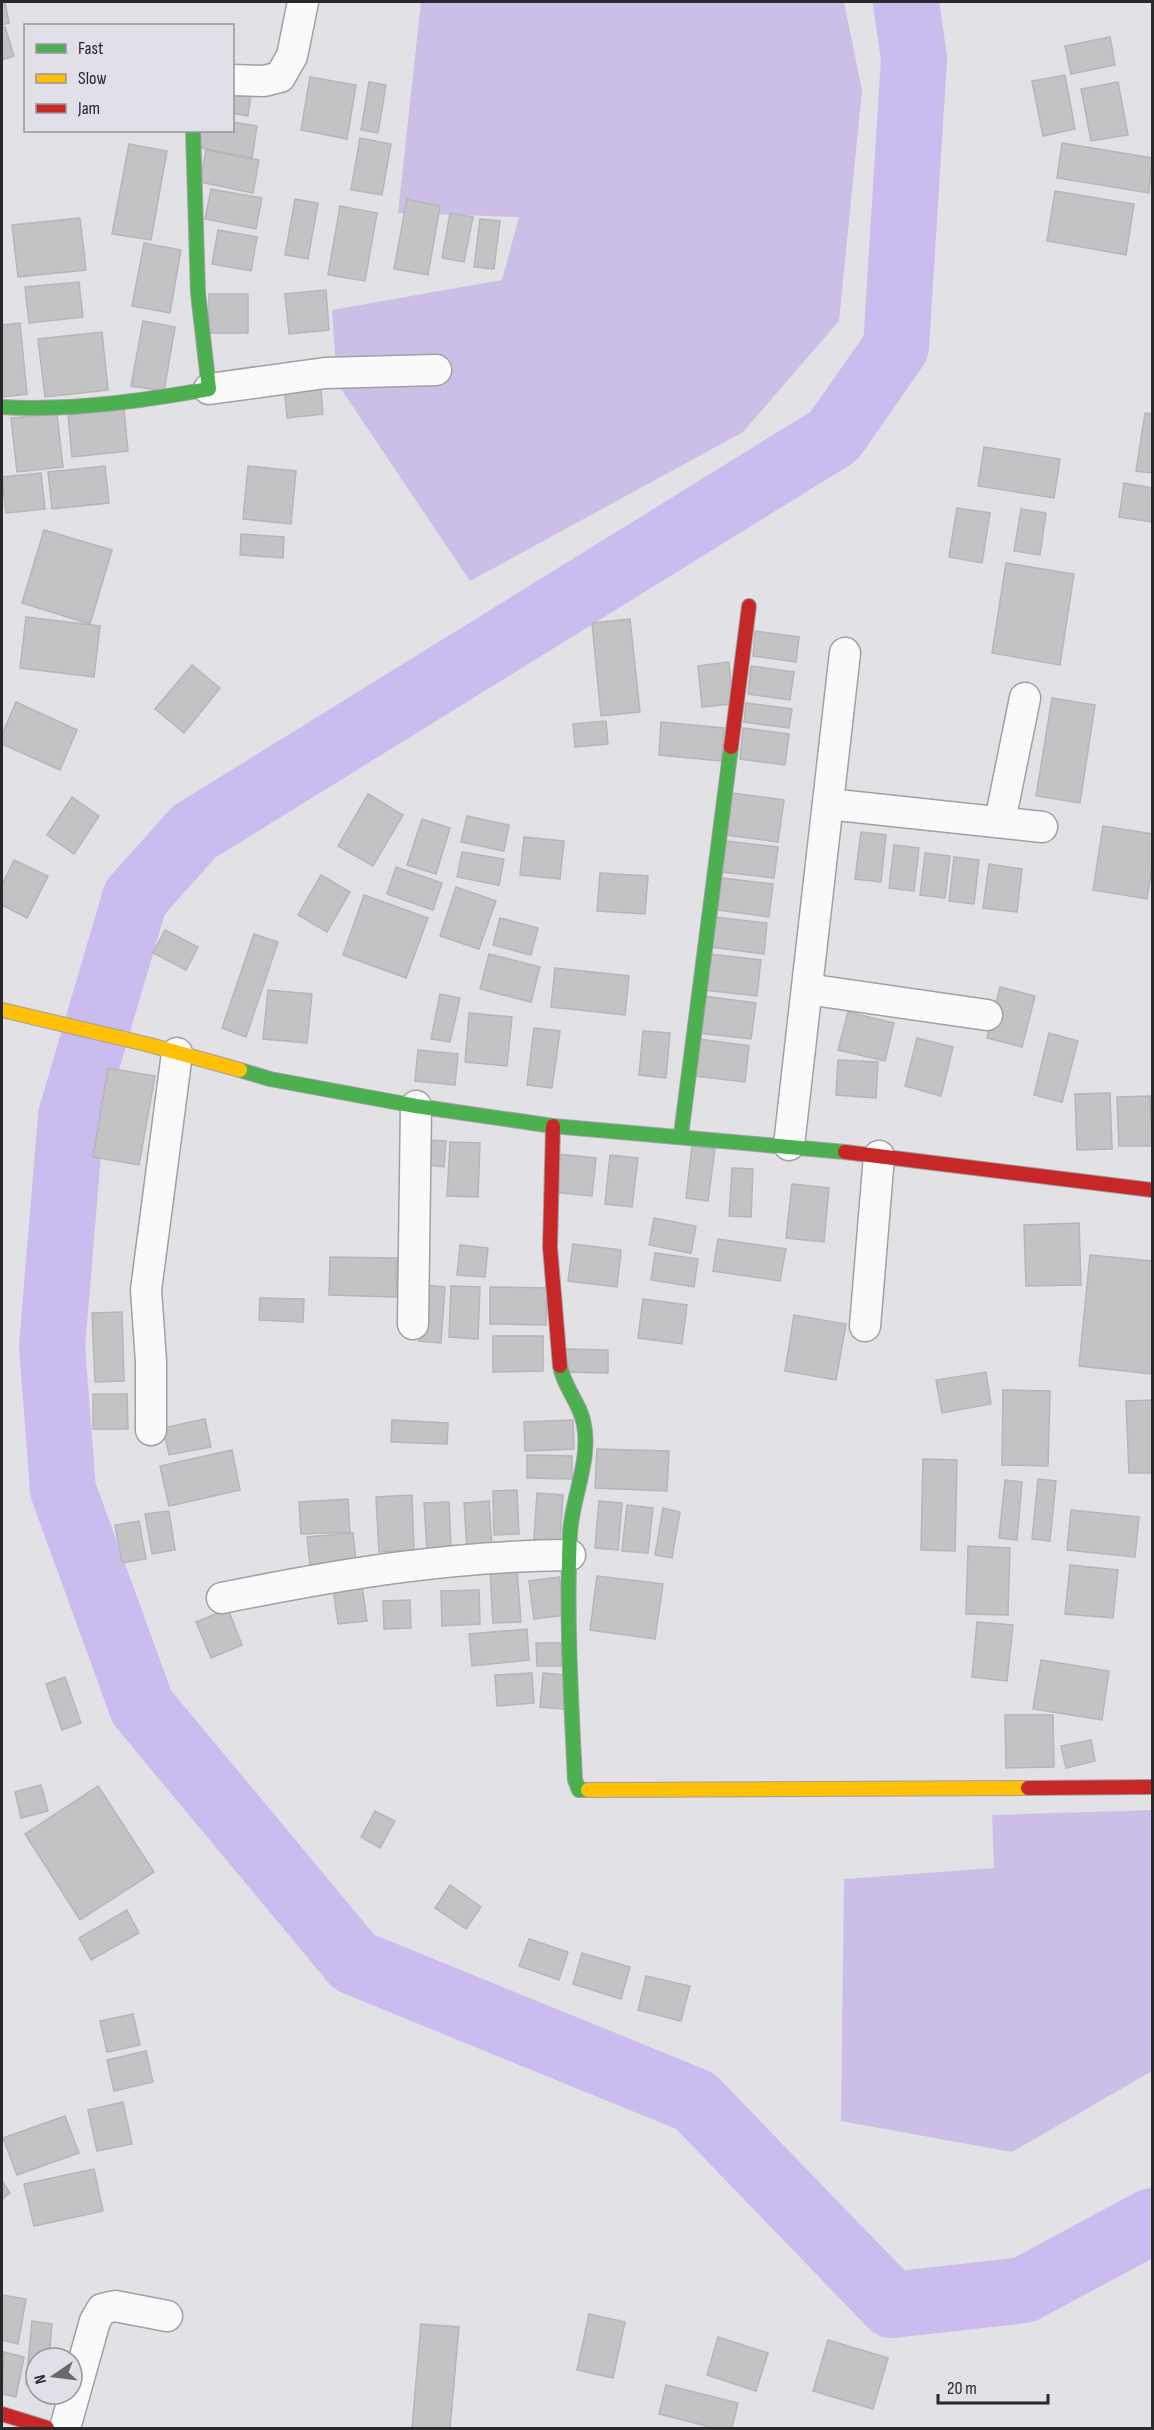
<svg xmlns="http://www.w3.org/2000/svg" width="1154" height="2430" viewBox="0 0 1154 2430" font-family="'Sofia Sans Condensed',sans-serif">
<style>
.forest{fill:#cbbfe8}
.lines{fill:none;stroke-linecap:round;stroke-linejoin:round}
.river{stroke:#cbbcf0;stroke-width:66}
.building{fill:#c3c3c6;stroke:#b6b5b8;stroke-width:1.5}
.street-casing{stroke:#a1a0a3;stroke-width:33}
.fast-casing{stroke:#a1a0a3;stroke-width:16}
.slow-casing{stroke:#a1a0a3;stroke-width:16}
.jam-casing{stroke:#a1a0a3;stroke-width:16}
.street{stroke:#fbfafb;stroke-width:30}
.fast{stroke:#4caf50;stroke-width:14}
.slow{stroke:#ffc107;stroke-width:14}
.jam{stroke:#c62828;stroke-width:14}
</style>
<rect width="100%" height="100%" fill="#e2e1e5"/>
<!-- forest -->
<g class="forest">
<polygon points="421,2 844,2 862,90 839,321 743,432 470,581 337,383 332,310 502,280 519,217 398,213"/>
<polygon points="1152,1810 1152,2071 1012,2152 841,2121 844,1879 994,1868 992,1815"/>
</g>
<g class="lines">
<!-- river -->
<polyline class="river" points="906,2 914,59 896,347 834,436 194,832 135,898 71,1116 52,1347 63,1490 142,1707 354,1962 695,2101 892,2305 1024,2290 1152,2221"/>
</g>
<!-- building -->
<g class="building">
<polygon points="2,2 5,2 9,23 2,25"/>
<polygon points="5,27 14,56 2,60 2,28"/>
<polygon points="1110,37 1115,65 1071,74 1065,46"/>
<polygon points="1065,75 1075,129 1043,136 1032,81"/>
<polygon points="310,77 356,85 347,139 301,130"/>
<polygon points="369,82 386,85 378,133 361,130"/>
<polygon points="1118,82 1128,135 1091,141 1081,89"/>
<polygon points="232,90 251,94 248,116 232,113"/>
<polygon points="232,122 257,126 252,158 196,147 199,130 232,130"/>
<polygon points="360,138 391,144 382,195 351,190"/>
<polygon points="1062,143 1152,158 1149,193 1057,178"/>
<polygon points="129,144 167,151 151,240 112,234"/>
<polygon points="206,150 259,160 253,193 200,182"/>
<polygon points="211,189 262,198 256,229 205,219"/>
<polygon points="1055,191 1134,204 1126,255 1047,241"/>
<polygon points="295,199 318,203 308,259 285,255"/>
<polygon points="407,199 440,206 428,275 394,269"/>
<polygon points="340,206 377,213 365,281 328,275"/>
<polygon points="450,213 473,217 464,262 442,258"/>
<polygon points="80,218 86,270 18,277 12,225"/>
<polygon points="480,219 500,221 494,269 474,267"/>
<polygon points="218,230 257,237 251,271 212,264"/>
<polygon points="144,243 181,250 170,313 132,306"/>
<polygon points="79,282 83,317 29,323 25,287"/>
<polygon points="326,290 329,330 289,334 285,294"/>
<rect x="209" y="294" width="39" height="39"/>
<polygon points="143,321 175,327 164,391 131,386"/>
<polygon points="20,323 27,394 2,397 2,325"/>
<polygon points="102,332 108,390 45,397 38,339"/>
<polygon points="320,379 323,414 287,418 284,383"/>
<polygon points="124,409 128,451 72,457 68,415"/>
<polygon points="1145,413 1152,414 1152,473 1136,471"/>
<polygon points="57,414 63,467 17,472 11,418"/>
<polygon points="984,447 1060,459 1054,498 978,486"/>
<polygon points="105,466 109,503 52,509 48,472"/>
<polygon points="248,466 296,471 291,524 243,519"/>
<polygon points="41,473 45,509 6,513 2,477"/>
<polygon points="1124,483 1152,488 1152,522 1119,517"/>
<polygon points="957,508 990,513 982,563 949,557"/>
<polygon points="1021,509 1046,513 1040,555 1014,551"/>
<polygon points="44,530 112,550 90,624 22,603"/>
<polygon points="241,534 284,537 283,558 240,555"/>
<polygon points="1006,563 1074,574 1060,665 992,653"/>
<polygon points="26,617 100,626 94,677 20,668"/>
<polygon points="630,619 640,712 601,716 592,623"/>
<polygon points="755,631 799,637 796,662 753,656"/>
<polygon points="729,662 733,704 702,707 698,666"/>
<polygon points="192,665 220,688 184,733 155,709"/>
<polygon points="751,666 794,672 790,700 748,694"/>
<polygon points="1052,698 1095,705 1080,803 1036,796"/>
<polygon points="16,702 77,730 60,770 2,744 2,735"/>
<polygon points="746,703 792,709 789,728 744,722"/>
<polygon points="606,721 608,744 575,747 573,724"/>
<polygon points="661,722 724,728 721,761 659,755"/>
<polygon points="743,728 789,734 785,765 740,759"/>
<polygon points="731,793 784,800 778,842 726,835"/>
<polygon points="368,794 403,815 373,866 338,846"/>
<polygon points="72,797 99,816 74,854 47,835"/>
<polygon points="467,816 509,825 504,851 461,842"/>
<polygon points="422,819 450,828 436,874 407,865"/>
<polygon points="1103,826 1152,834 1152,867 1147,899 1093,890"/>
<polygon points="861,832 886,835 881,882 855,879"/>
<polygon points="524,837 564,841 560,879 520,875"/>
<polygon points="726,841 778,847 774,878 722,872"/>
<polygon points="894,845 919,848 914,891 889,888"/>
<polygon points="462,852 504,859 499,885 457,877"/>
<polygon points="925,853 950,856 945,898 920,895"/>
<polygon points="954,857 979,860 974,904 949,901"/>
<polygon points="14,860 48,876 27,918 2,905 2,885"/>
<polygon points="989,864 1022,869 1017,912 983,908"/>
<polygon points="396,867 442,883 433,910 387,894"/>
<polygon points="600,873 648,876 645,914 597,911"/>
<polygon points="321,875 350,892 327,932 298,915"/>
<polygon points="722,878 773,884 769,917 718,910"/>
<polygon points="456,887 496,901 479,949 440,936"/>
<polygon points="364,895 428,918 406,978 343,955"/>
<polygon points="715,917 767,923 764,954 711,947"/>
<polygon points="500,918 538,928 531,955 493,945"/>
<polygon points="165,930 198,947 186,970 153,953"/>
<polygon points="254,934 278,942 246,1037 222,1028"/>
<polygon points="489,954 540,967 531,1002 480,989"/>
<polygon points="709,954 761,960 757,996 705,990"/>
<polygon points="555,968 629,976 625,1015 551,1007"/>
<polygon points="1000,987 1035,996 1022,1047 987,1038"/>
<polygon points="268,990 312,994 307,1043 263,1039"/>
<polygon points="440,994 460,998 450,1042 431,1039"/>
<polygon points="703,996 756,1003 751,1039 699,1033"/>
<polygon points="848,1012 894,1023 885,1061 838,1050"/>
<polygon points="469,1013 512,1017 507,1066 465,1062"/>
<polygon points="534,1028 560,1031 552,1088 527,1085"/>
<polygon points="643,1031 670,1033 666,1078 639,1075"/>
<polygon points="1049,1033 1078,1041 1062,1102 1034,1095"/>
<polygon points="917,1038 953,1047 941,1096 905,1086"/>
<polygon points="699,1039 749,1046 745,1082 695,1076"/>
<polygon points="418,1050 458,1054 455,1085 415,1081"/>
<polygon points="838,1060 878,1062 876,1098 836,1095"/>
<polygon points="108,1068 155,1076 139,1165 93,1157"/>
<polygon points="1110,1093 1112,1149 1077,1150 1075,1094"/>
<polygon points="1150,1096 1152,1146 1119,1146 1117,1097"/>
<polygon points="428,1140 446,1141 444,1167 427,1165"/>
<polygon points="450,1142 480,1143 478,1197 447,1196"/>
<polygon points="692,1146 715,1149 708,1201 686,1198"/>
<polygon points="557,1154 596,1158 592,1196 553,1192"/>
<polygon points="610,1155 638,1158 632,1207 605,1204"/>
<polygon points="732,1168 753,1169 751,1217 729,1216"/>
<polygon points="792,1184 829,1188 824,1242 786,1238"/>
<polygon points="654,1218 696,1226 691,1253 649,1245"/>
<polygon points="1079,1223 1081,1285 1026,1286 1024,1225"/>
<polygon points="718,1239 786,1249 780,1281 713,1271"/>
<polygon points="573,1244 621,1250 617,1287 568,1281"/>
<polygon points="460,1245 488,1248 485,1277 457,1275"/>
<polygon points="655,1253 698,1259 694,1287 651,1280"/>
<polygon points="1090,1255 1152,1261 1152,1374 1079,1366"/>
<polygon points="330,1257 397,1258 396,1297 329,1295"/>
<polygon points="423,1285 445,1287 441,1343 419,1341"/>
<polygon points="451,1286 480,1287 478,1339 449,1337"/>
<polygon points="490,1287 547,1288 546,1325 490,1324"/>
<polygon points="260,1298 304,1299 303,1322 259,1320"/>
<polygon points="643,1299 687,1305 682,1344 638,1338"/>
<polygon points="122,1312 124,1381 95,1382 92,1313"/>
<polygon points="794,1315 846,1324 836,1380 785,1371"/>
<polygon points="493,1336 543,1336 543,1371 493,1372"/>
<polygon points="566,1349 608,1350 608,1373 565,1372"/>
<polygon points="986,1372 991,1404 942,1413 936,1380"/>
<polygon points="1003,1390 1050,1391 1048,1466 1002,1465"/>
<polygon points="93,1394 127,1394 128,1429 93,1429"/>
<polygon points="1152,1400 1152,1473 1129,1473 1126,1401"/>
<polygon points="205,1419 211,1447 169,1455 163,1428"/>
<polygon points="392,1420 448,1423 447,1444 391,1442"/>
<polygon points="573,1420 574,1449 525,1451 524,1422"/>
<polygon points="597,1449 669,1451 667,1491 595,1488"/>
<polygon points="232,1450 240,1490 169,1506 160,1466"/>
<polygon points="527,1455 572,1456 572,1479 527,1478"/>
<polygon points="923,1459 957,1460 955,1551 921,1550"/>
<polygon points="1038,1479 1056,1481 1050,1541 1032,1539"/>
<polygon points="1005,1480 1022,1482 1017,1540 999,1538"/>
<polygon points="517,1490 519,1534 494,1535 493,1491"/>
<polygon points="537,1493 563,1495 560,1541 534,1539"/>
<polygon points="412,1495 414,1550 379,1552 376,1497"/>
<polygon points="348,1499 350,1532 301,1534 299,1502"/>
<polygon points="489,1501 492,1548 467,1550 464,1503"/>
<polygon points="599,1501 622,1503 618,1550 595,1548"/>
<polygon points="449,1502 451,1549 427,1550 424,1503"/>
<polygon points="627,1505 653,1508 648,1553 622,1551"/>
<polygon points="663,1508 680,1512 672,1558 655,1555"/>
<polygon points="1071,1510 1139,1517 1135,1557 1067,1550"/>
<polygon points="169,1511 175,1550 152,1554 145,1514"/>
<polygon points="139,1521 146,1559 122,1563 115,1525"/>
<polygon points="353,1533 356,1561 310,1565 307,1537"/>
<polygon points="968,1546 1010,1548 1008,1615 966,1614"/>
<polygon points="1070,1565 1118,1570 1113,1618 1065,1614"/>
<polygon points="517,1569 521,1622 493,1623 490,1571"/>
<polygon points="597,1576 663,1584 655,1639 590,1630"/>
<polygon points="559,1577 566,1615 534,1619 529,1581"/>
<polygon points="361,1579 367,1621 338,1624 332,1582"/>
<polygon points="479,1590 480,1624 442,1626 441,1591"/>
<polygon points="410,1600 411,1628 384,1629 383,1601"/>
<polygon points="228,1609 242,1645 211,1658 196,1622"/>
<polygon points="977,1622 1013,1625 1007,1681 972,1677"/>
<polygon points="527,1629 529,1660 472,1666 469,1634"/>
<polygon points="536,1643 561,1643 562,1666 537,1666"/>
<polygon points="1041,1660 1109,1671 1102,1720 1033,1709"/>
<polygon points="532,1673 534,1703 497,1706 495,1675"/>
<polygon points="543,1673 567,1675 564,1709 540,1707"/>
<polygon points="65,1677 81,1723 62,1730 46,1684"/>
<polygon points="1005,1715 1053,1715 1054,1767 1006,1768"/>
<polygon points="1091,1740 1095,1761 1066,1768 1061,1746"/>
<polygon points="41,1785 48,1811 21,1818 15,1792"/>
<polygon points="98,1786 154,1872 80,1920 25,1834"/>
<polygon points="375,1811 395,1821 380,1848 361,1837"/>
<polygon points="450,1885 481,1907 466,1929 435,1908"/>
<polygon points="127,1910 139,1933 91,1960 79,1938"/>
<polygon points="529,1939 568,1952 559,1980 519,1966"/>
<polygon points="582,1953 630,1967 621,1999 573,1984"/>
<polygon points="646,1976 690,1986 681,2021 638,2010"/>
<polygon points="133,2014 140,2045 107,2052 100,2021"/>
<polygon points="146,2051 153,2082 114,2091 107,2060"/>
<polygon points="123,2102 132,2144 97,2151 88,2110"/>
<polygon points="65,2116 79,2153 17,2175 3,2138"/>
<polygon points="94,2169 103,2211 34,2226 24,2184"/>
<polygon points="2,2181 10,2193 2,2199"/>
<polygon points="2,2295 26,2299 18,2344 2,2340"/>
<polygon points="589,2314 625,2322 613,2378 577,2370"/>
<polygon points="32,2321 52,2324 49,2358 36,2358 36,2385 26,2384"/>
<polygon points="421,2324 459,2327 450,2428 412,2428"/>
<polygon points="718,2337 768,2353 756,2391 707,2375"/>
<polygon points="828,2340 888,2358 873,2409 813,2391"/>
<polygon points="4,2352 24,2357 16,2397 2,2394"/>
<polygon points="666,2385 738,2403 732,2428 714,2428 659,2414"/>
</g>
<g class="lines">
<!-- street casing -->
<g class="street-casing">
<g id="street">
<polyline points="232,80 264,81 280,77 292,56 303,2"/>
<polyline points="209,389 325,373 436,370"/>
<polyline points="828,804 1042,827"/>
<polyline points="1000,821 1025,698"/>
<polyline points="807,989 987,1015"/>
<polyline points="789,1145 845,653"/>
<polyline points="413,1324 416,1106"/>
<polyline points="865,1326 879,1156"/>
<polyline points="151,1430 151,1361 146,1290 177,1053"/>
<path d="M222,1598C341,1574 448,1556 570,1555"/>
<polyline points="65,2428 95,2321 102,2309 115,2306 167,2316"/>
</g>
</g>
<!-- fast casing -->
<g class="fast-casing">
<g id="fast">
<path d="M2,407C70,411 142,401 209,389L198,293L193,130"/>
<polyline points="240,1070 270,1079 416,1106 553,1126 845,1152"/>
<polyline points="681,1135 731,747"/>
<path d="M560,1366C564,1388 581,1404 584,1425C591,1460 572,1498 570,1533C566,1615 571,1698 575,1780L579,1790H588"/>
</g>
</g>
<!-- slow casing -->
<g class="slow-casing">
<g id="slow">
<polyline points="2,1010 150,1045 240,1070"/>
<polyline points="588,1790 1028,1788"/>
</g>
</g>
<!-- jam casing -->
<g class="jam-casing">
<g id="jam">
<polyline points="731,747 749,606"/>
<polyline points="553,1126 550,1247 560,1366"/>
<polyline points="845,1152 1152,1190"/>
<polyline points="1028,1788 1152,1787"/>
<polyline points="2,2414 47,2428"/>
</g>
</g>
<!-- street -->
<use href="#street" class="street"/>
<!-- fast -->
<use href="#fast" class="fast"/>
<!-- slow -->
<use href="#slow" class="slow"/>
<!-- jam -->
<use href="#jam" class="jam"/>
</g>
<!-- border -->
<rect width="1154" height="2430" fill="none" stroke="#29282b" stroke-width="6"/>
<!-- legend -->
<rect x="24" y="24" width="210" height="108" fill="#e1dfe7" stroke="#97969c" stroke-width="1.5"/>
<rect x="36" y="44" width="30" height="9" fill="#4caf50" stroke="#97969c" stroke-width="1.5"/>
<text x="78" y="54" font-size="18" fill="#29282b">Fast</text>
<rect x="36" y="74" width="30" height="9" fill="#ffc107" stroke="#97969c" stroke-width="1.5"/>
<text x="78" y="84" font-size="18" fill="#29282b">Slow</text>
<rect x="36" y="104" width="30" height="9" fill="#c62828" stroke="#97969c" stroke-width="1.5"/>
<text x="78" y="114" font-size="18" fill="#29282b">Jam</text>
<!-- north arrow -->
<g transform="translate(54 2376) rotate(256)"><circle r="28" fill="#e1dfe7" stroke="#97969c" stroke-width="1.5"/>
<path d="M0-4.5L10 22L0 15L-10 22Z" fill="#6a696c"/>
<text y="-9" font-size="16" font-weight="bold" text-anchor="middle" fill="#29282b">N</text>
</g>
<!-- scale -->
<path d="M938 2394v9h110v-9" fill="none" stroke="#29282b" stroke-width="3"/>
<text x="947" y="2394" font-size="18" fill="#29282b" stroke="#e1dfe7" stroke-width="4.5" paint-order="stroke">20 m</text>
</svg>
